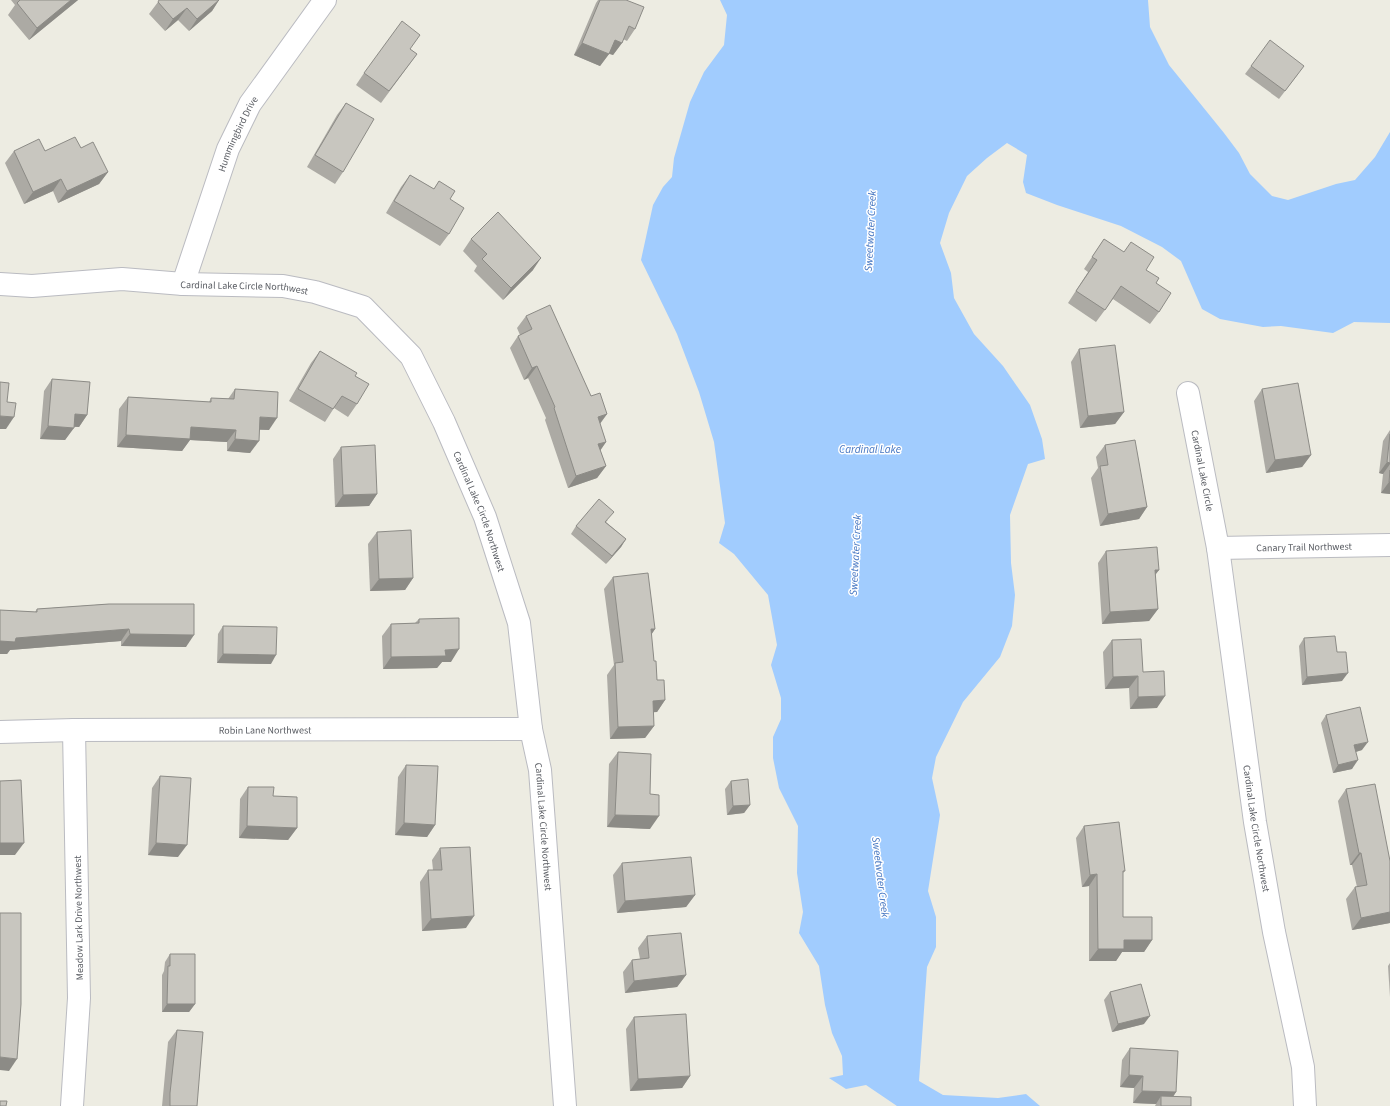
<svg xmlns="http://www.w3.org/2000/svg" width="1390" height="1106" viewBox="0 0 1390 1106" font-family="'Source Sans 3',sans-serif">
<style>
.water{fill:#a1ccfe}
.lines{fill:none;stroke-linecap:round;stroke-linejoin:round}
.minor-casing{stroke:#babbc1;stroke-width:24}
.minor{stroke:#fff;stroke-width:22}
.wall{fill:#acaaa4}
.shaded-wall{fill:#8c8b86}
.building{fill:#c8c6bf;stroke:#8c8b86}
.labels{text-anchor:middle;stroke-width:3;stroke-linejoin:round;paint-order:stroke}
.street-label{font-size:10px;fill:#5a5d63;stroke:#fff}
.water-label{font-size:11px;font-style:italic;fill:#4475c1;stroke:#fff}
</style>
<rect width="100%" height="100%" fill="#edece2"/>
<!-- water -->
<polygon class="water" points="720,0 1148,0 1150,27 1169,65 1224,133 1239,153 1250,174 1272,196 1288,200 1336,184 1355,180 1375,157 1390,132 1390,323 1354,322 1333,333 1281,326 1263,327 1220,319 1202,309 1181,261 1162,247 1121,226 1057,205 1026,193 1023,182 1027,155 1007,143 987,158 967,176 949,213 940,243 951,273 954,298 974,334 1003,366 1030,405 1042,439 1045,459 1028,464 1010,515 1011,563 1015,595 1012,626 1000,657 963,702 936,757 932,778 940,815 928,891 936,917 936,947 927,967 919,1081 943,1095 998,1098 1026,1094 1040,1106 897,1106 866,1085 846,1089 829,1078 843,1075 842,1056 832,1033 825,1005 819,966 799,933 803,912 797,873 798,826 779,788 773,758 773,737 781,719 781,698 771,665 777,645 768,595 734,554 719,543 725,523 714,442 699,392 677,334 641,260 653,205 663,187 672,177 674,158 690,102 704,72 724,45 727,15"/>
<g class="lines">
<!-- minor casing -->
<g class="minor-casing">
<g id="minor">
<path id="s1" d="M0,284L32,286L122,279L183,284L283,286L315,292L363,307L411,356L444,422L485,517L519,623L531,729L540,770L565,1106"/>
<path id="s2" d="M183,284L228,149L250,104L325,0"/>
<path id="s3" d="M1188,393L1218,548L1255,822L1274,932L1303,1067L1305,1106"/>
<path id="s4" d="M1218,548L1390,545"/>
<path id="s5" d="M0,732L74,730L531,729"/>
<polyline points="72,1106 79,998 74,730"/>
</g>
</g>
<!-- minor -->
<use href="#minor" class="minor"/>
</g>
<!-- wall -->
<g class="wall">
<polygon points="11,0 78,0 29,40 8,15 15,5"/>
<polygon points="219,0 212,11 189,31 178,20 165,31 149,14 158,2"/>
<polygon points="598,0 600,0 635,29 627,41 623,39 622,43 613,55 609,54 600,66 574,55 596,3"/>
<polygon points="410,49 417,54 381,103 356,85 364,73"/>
<polygon points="1251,66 1298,74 1279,99 1245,74"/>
<polygon points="346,103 343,172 335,184 307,167 337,115"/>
<polygon points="81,148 108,172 99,184 58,203 53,191 24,204 5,163 14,151 45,151"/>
<polygon points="410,175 434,189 439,181 450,199 449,234 440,246 386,213 401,187"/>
<polygon points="471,239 533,270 503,300 474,271 477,266 463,251"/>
<polygon points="1104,239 1146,270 1156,283 1159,312 1150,324 1113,299 1096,322 1068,303 1088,272 1084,269"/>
<polygon points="526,316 591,396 607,414 600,424 606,442 600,450 606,466 597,478 568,488 545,420 546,418 528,378 524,380 510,348 518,336 520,335 517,328"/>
<polygon points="1079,349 1124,412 1115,424 1080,428 1071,362"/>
<polygon points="320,351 355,376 357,404 348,417 334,408 325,422 289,401 311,363"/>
<polygon points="52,379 87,415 79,427 74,427 65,440 40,439 44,391"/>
<polygon points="235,389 269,430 259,430 250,453 227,451 227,442 190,440 182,451 117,447 119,409 128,397 209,402 211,398 228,399"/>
<polygon points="1262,389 1311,455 1302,467 1266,473 1254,401"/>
<polygon points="1390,430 1390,494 1381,493 1383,474 1379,473 1383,441"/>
<polygon points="1105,445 1147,507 1139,519 1100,526 1091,478 1098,468 1096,457"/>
<polygon points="341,447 377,494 369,506 335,507 333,459"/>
<polygon points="608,520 606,522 626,539 621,547 606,564 571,534 576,526"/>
<polygon points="377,532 413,578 405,590 370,591 368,544"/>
<polygon points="1106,551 1159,570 1155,574 1158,609 1149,621 1102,624 1098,563"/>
<polygon points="613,577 655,629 651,635 654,661 657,680 665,700 657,712 653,712 654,726 645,738 610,739 607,675 614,665 604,589"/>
<polygon points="109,604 186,647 121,646 121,641 10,650 7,654 0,654 0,610 35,612 37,609"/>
<polygon points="419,619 451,662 442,662 437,668 383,669 382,636 391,624 415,623"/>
<polygon points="223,626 271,664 217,663 218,634"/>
<polygon points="1304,638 1337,652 1342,681 1302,685 1299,646"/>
<polygon points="1112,640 1143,672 1157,708 1130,709 1129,688 1105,689 1103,652"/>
<polygon points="1326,715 1362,750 1356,752 1352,769 1333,773 1321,723"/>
<polygon points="618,752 650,794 650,829 607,827 609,764"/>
<polygon points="406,765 435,825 427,837 395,835 398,777"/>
<polygon points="160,776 178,857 148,855 152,788"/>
<polygon points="731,781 750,805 744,813 727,815 725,789"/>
<polygon points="248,787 273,796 297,828 288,840 239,838 240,799"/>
<polygon points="1346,789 1390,861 1390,923 1352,930 1346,899 1355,887 1357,887 1352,865 1350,865 1338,801"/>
<polygon points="1084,826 1125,871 1123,873 1123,917 1152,940 1144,952 1122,952 1116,961 1089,961 1089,886 1082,887 1076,838"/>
<polygon points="440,848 466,928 422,931 420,882 428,870 433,870 432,860"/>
<polygon points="622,863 695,895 686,907 617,913 613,875"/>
<polygon points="647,936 686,975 677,987 625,993 623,972 632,960 640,959 638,948"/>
<polygon points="170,954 195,1004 189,1012 162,1012 162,975 164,971 165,962"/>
<polygon points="1390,963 1390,997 1388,966"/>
<polygon points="1110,992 1144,1024 1112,1032 1104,1000"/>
<polygon points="634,1017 690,1076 682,1088 630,1091 626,1029"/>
<polygon points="177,1030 197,1106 162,1106 168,1042"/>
<polygon points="1130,1048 1176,1092 1173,1097 1191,1106 1155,1106 1156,1104 1133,1103 1134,1088 1120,1087 1122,1060"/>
</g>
<!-- shaded-wall -->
<g class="shaded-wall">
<polygon points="71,0 78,0 29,40 37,28"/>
<polygon points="219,0 212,11 189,31 197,19"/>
<polygon points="187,8 178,20 165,31 173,19"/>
<polygon points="615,40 622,43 613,55 606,52"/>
<polygon points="582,43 609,54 600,66 574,55"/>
<polygon points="108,172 99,184 58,203 67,191"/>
<polygon points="61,179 53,191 24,204 33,192"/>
<polygon points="541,258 533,270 503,300 511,288"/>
<polygon points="537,366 528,378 524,380 532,368"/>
<polygon points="1124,412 1115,424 1080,428 1088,416"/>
<polygon points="75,414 87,415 79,427 66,426"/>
<polygon points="607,414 598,426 598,417"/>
<polygon points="0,416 14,417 6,429 0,429"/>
<polygon points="260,417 277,418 269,430 252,429"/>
<polygon points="48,426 74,428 65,440 40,439"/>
<polygon points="191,427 236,430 227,442 190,440 182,451 117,447 126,435"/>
<polygon points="235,439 259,441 250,453 227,451"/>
<polygon points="606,442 598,454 598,444"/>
<polygon points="1311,455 1302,467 1266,473 1275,460"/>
<polygon points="1387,462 1390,463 1390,464 1383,474 1379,473"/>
<polygon points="606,466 597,478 568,488 576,476"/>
<polygon points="1389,482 1390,482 1390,494 1381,493"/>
<polygon points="377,494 369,506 335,507 343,495"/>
<polygon points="1147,507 1139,519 1100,526 1108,514"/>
<polygon points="626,539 621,547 606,564 612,556"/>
<polygon points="1155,570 1159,570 1150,582"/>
<polygon points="413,578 405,590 370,591 379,579"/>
<polygon points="1158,609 1149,621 1102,624 1110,612"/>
<polygon points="129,629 121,641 10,650 7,654 0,654 0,641 16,638"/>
<polygon points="651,629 655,629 647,641"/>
<polygon points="130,634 194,635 186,647 121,646"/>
<polygon points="459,649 451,662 442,662 437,668 383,669 391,657 445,650"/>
<polygon points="223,654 276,655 271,664 217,663"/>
<polygon points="1348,673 1342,681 1302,685 1307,677"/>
<polygon points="1138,676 1129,688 1105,689 1113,677"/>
<polygon points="1165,696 1157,708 1130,709 1138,697"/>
<polygon points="665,700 657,712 644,713 653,701"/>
<polygon points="654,726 645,738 610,739 618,727"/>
<polygon points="1368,742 1362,750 1348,754 1354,745"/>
<polygon points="1358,760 1352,769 1333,773 1338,765"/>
<polygon points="750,805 744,813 727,815 733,806"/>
<polygon points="615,815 659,816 650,829 607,827"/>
<polygon points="404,823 435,825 427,837 395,835"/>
<polygon points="247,826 297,828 288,840 239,838"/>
<polygon points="0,843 24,843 15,855 0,855"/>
<polygon points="156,843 187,845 178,857 148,855"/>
<polygon points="1359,853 1361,853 1352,865 1350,865"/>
<polygon points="1097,874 1089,886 1082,887 1090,875"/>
<polygon points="695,895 686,907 617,913 625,901"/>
<polygon points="1390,912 1390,923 1352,930 1361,918"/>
<polygon points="474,916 466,928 422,931 431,919"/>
<polygon points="1124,940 1152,940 1144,952 1122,952 1116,961 1089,961 1098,949"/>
<polygon points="686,975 677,987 625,993 634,981"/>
<polygon points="167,1004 195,1004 189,1012 162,1012"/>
<polygon points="1150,1016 1144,1024 1112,1032 1118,1024"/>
<polygon points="0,1057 17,1059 9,1071 0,1070"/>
<polygon points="1129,1075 1143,1076 1134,1088 1120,1087"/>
<polygon points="690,1076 682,1088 630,1091 638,1079"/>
<polygon points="1142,1091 1176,1092 1168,1104 1161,1096 1156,1104 1133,1103"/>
</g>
<!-- building -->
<g class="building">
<polygon points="20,0 71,0 37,28 17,3"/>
<polygon points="159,0 219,0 197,19 187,8 173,19 158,2"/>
<polygon points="600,0 626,0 644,7 635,29 629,26 622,43 615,40 609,54 582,43"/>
<polygon points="402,21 420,35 410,49 417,54 389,91 364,73"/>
<polygon points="1270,40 1304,66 1285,91 1251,66"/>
<polygon points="346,103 374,119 343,172 315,155"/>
<polygon points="75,137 81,148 93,142 108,172 67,191 61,179 33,192 14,151 39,139 45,151"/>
<polygon points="410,175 434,189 439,181 455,191 450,199 464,208 449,234 394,201"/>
<polygon points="498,212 541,258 511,288 482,259 487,254 471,239"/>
<polygon points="1104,239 1124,252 1131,242 1154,257 1146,270 1159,278 1156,283 1171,293 1159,312 1121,286 1105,310 1076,291 1097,260 1092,257"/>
<polygon points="550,305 591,396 600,393 607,414 598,417 606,442 598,444 606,466 576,476 554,408 555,407 537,366 532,368 518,336 532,329 526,316"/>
<polygon points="1115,345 1124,412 1088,416 1079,349"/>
<polygon points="320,351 357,373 355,376 369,384 357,404 342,396 333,409 298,389"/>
<polygon points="52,379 90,382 87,415 75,414 74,428 48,426"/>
<polygon points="0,382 9,383 7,402 16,403 14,417 0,416"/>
<polygon points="1298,383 1311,455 1275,460 1262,389"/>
<polygon points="235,389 278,392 277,418 260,417 259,441 235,439 236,430 191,427 190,439 126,435 128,397 211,402 211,398 234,399"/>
<polygon points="1390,434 1390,463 1387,462"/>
<polygon points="1135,440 1147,507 1108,514 1100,466 1108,465 1105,445"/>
<polygon points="375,445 377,494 343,495 341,447"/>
<polygon points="1390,470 1390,482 1389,482"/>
<polygon points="599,499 614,512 605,522 626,539 612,556 576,526"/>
<polygon points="411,530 413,578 379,579 377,532"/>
<polygon points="1157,547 1159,570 1155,570 1158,609 1110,612 1106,551"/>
<polygon points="648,573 655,629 651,629 654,661 656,661 657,680 664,680 665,700 653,701 654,726 618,727 615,663 623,662 613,577"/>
<polygon points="109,604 194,604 194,635 130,634 129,629 16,638 15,642 0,641 0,610 37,612 37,609"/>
<polygon points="459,618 459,649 445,650 446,656 391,657 391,624 419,623 419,619"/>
<polygon points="223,626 277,627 276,655 223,654"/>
<polygon points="1335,636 1337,652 1346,652 1348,673 1307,677 1304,638"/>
<polygon points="1141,639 1143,672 1164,671 1165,696 1138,697 1138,676 1113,677 1112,640"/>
<polygon points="1360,707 1368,742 1354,745 1358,760 1338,765 1326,715"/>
<polygon points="618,752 651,754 650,794 659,795 659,816 615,815"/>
<polygon points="406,765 438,766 435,825 404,823"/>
<polygon points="160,776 191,778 187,845 156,843"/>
<polygon points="748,779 750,805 733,806 731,781"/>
<polygon points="21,780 24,843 0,843 0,781"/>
<polygon points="1375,784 1390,861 1390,912 1361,918 1355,887 1367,885 1361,853 1359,853 1346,789"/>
<polygon points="248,787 274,787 273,796 297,797 297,828 247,826"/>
<polygon points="1119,822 1125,871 1123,871 1123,917 1152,917 1152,940 1124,940 1124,949 1098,949 1097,874 1090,875 1084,826"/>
<polygon points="470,847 474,916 431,919 428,870 442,870 440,848"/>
<polygon points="691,857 695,895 625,901 622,863"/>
<polygon points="0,913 21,913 21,1004 17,1059 0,1057"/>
<polygon points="681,933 686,975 634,981 632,960 649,958 647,936"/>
<polygon points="170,954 195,954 195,1004 167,1004 168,966 170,966"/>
<polygon points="1141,984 1150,1016 1118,1024 1110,992"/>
<polygon points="686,1014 690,1076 638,1079 634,1017"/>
<polygon points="177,1030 203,1032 197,1106 170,1106 170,1093"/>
<polygon points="1130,1048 1178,1051 1176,1092 1142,1091 1143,1076 1129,1075"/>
<polygon points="1161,1096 1191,1097 1191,1106 1161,1106"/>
<polygon points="0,1101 7,1101 6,1106 0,1106"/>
</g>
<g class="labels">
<!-- street labels -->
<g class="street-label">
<text dy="4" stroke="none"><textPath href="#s2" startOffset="160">Hummingbird Drive</textPath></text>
<text dy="4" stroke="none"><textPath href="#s1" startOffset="245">Cardinal Lake Circle Northwest</textPath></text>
<text dy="4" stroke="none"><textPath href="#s3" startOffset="79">Cardinal Lake Circle</textPath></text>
<text dy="4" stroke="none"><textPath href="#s1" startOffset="605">Cardinal Lake Circle Northwest</textPath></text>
<text dy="4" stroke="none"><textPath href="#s4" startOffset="86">Canary Trail Northwest</textPath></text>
<text dy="4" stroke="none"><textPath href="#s5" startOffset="265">Robin Lane Northwest</textPath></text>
<text dy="4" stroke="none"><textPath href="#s1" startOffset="929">Cardinal Lake Circle Northwest</textPath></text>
<text dy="4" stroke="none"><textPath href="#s3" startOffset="441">Cardinal Lake Circle Northwest</textPath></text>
<text transform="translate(78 918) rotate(-91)" y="4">Meadow Lark Drive Northwest</text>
</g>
<!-- water labels -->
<g class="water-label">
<text transform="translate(870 231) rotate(-87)" y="4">Sweetwater Creek</text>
<text x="870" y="453">Cardinal Lake</text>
<text transform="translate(855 555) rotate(-87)" y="4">Sweetwater Creek</text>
<text transform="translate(881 877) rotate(83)" y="4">Sweetwater Creek</text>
</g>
</g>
</svg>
